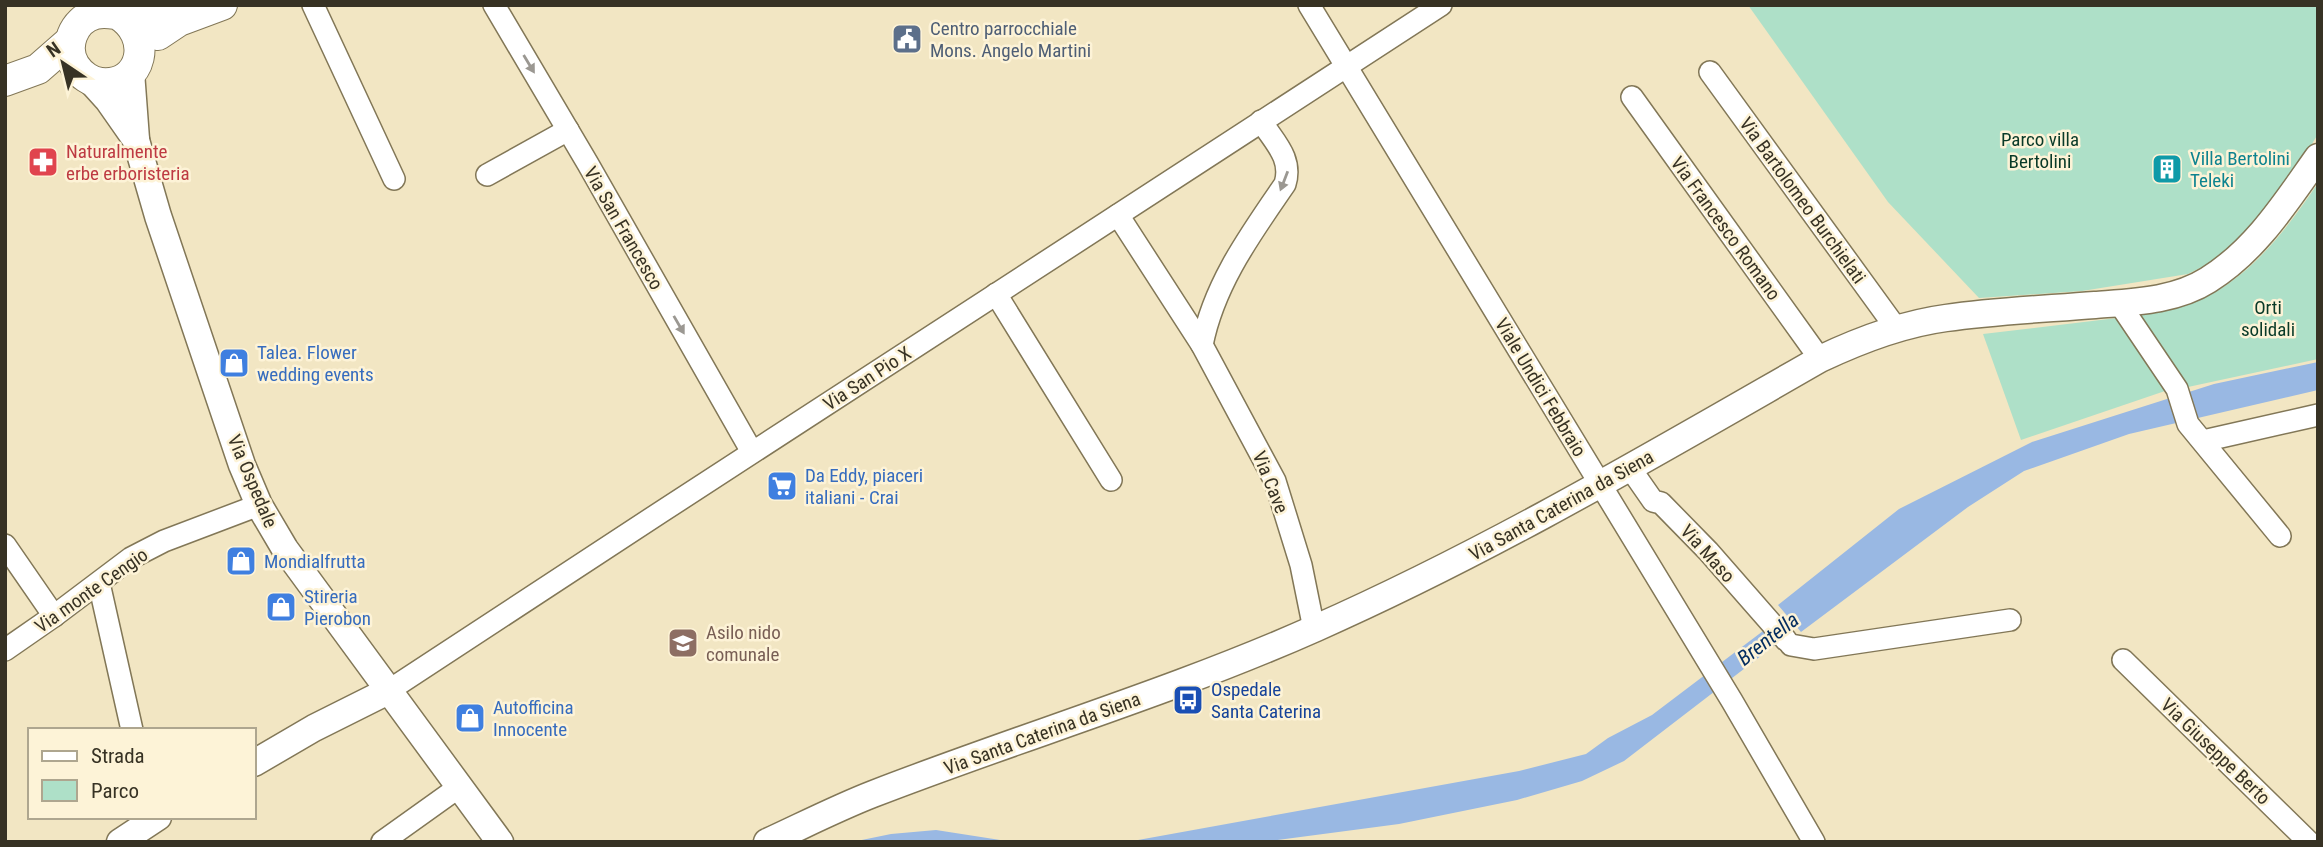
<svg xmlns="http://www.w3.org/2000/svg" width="2323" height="847" viewBox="0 0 2323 847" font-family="'Roboto Condensed',sans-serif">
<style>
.green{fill:#aee0c8}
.water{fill:#99b8e3}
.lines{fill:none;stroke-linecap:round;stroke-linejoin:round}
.minor-casing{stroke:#827757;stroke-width:24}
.tertiary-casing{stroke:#827757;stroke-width:29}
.secondary-casing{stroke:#827757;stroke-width:32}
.minor{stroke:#fff;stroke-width:21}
.tertiary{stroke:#fff;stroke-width:26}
.secondary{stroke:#fff;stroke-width:30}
.oneway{fill:#9b9892}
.labels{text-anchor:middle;stroke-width:5;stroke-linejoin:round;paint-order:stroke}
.service-label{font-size:19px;fill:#4e5e75;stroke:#fdf3d7;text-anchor:start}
.park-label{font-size:19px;fill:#093a28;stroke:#fdf3d7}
.health-label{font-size:19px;fill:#be3a42;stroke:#fdf3d7;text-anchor:start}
.culture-label{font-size:19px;fill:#0d838f;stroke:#fdf3d7;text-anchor:start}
.street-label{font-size:19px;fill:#373224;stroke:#fdf3d7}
.shop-label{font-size:19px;fill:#366cbe;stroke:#fdf3d7;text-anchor:start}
.education-label{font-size:19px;fill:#785e54;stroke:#fdf3d7;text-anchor:start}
.transit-label{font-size:19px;fill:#164399;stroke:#fdf3d7;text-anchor:start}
.water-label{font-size:21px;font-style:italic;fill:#022c5f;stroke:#fdf3d7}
</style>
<rect width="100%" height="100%" fill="#f2e6c3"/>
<!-- green -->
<g class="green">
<polygon points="1748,5 2318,5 2318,134 2280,196 2246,235 2216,260 2188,274 2082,291 1979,298 1888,202"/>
<path d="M2318,183V359L2188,387L2137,315C2149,313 2162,312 2174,309C2240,292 2282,236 2318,183Z"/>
<polygon points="2117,318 2165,391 2021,440 1983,334"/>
</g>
<!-- water -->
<g class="water">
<polygon points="2318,362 2318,390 2129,434 2024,471 1968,507 1801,632 1778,605 1899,509 2032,442 2214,384"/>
<polygon points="1767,628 1779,642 1624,761 1582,781 1517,800 1399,824 1262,842 1127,842 1519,771 1586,754 1608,738 1652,715"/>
<polygon points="936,830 1013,842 852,842 891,834"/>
</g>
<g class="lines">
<!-- minor casing -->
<g class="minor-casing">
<g id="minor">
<polyline points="313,5 394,179"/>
<polyline points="494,5 588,164 752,452"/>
<polyline points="1309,5 1732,701 1814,842"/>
<polyline points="1710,72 1896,328"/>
<polyline points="1632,97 1820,359"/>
<polyline points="487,175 568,130"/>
<polyline points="1118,215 1202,345 1275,481 1301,565 1314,629"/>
<polyline points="996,294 1111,480"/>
<polyline points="2119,303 2177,389 2188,424 2280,536"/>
<path d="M1202,345C1214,284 1250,235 1285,184C1293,158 1274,142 1261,121"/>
<polyline points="2203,441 2318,415"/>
<polyline points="1630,468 1653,501 1661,503 1708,551 1786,640"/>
<polyline points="5,545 54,616"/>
<polyline points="99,583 132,730"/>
<polyline points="1791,645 1814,649 2010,620"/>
<polyline points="5,650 54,616 131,558 164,541 259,505"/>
<polyline points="2123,660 2309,842"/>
<polyline points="388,691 661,512 1441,5"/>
<polyline points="382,842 459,787"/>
</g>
</g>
<!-- tertiary casing -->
<g class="tertiary-casing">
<g id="tertiary">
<polyline points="131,72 136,139"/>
<polyline points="89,79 108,100 136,140 158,216 242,465 259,505 285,549 500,842"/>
<polyline points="254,763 314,728 388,691"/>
<polyline points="120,842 158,817"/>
<path d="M767,842C802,826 837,808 873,794C1020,737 1172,692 1316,628C1490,551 1654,454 1820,359C1860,340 1901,324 1946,318C1995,311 2045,309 2095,305C2133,302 2175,301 2208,280C2256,250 2286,202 2318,157"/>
</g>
</g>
<!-- secondary casing -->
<g class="secondary-casing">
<g id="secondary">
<path d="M117,14C154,35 143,87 101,83C91,82 81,75 75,66C63,47 73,20 95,14C103,12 109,13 116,14C137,16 155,14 174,5"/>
<polyline points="158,35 179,21 222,5"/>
<polyline points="5,81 38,69 70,41"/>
</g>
</g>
<!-- minor -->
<use href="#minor" class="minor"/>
<!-- tertiary -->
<use href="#tertiary" class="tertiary"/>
<!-- secondary -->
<use href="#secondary" class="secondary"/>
</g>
<!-- one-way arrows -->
<defs><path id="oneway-solid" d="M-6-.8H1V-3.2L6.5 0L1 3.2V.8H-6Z" transform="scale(1.75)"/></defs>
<g class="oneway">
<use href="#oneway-solid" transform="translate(529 64) rotate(59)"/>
<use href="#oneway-solid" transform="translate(1284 181) rotate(111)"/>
<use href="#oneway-solid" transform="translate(679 325) rotate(60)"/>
</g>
<!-- icons -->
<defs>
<g id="civic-square" transform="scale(1.575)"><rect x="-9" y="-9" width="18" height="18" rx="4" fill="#5c6f8a" stroke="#fdf3d7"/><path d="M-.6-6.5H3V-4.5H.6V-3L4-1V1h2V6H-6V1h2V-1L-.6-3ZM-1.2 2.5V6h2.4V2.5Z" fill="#fff"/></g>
<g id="pharmacy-square" transform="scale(1.575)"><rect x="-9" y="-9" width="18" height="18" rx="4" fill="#e0444e" stroke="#fdf3d7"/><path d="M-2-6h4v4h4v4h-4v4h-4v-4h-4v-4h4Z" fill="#fff"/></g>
<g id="building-square" transform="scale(1.575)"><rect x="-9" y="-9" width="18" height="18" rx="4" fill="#0f9aa8" stroke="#fdf3d7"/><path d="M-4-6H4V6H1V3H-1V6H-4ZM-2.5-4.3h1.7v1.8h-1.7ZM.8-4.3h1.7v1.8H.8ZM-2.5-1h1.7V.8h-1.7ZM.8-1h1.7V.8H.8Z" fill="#fff"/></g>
<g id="shop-square" transform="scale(1.575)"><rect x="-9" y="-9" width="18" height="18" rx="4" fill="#3f7fe0" stroke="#fdf3d7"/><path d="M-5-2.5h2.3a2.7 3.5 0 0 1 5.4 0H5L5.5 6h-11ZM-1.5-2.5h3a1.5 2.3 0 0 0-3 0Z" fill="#fff"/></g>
<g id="supermarket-square" transform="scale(1.575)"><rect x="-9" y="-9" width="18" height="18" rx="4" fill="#3f7fe0" stroke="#fdf3d7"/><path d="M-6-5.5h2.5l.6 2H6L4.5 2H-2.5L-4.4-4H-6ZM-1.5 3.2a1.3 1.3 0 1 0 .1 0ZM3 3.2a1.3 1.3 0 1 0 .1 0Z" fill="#fff"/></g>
<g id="school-square" transform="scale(1.575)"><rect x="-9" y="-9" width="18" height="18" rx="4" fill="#8d6e63" stroke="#fdf3d7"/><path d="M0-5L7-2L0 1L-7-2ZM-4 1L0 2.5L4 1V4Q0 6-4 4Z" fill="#fff"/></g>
<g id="bus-square" transform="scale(1.575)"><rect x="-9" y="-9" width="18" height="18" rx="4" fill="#1a4fb4" stroke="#fdf3d7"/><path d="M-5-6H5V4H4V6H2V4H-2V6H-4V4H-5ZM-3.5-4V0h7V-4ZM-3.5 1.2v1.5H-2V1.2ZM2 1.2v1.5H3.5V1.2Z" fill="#fff"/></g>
</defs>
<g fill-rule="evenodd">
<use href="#civic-square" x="907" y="39"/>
<use href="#pharmacy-square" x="43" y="162"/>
<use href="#building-square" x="2167" y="169"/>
<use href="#shop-square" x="234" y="363"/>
<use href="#supermarket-square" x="782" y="486"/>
<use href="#shop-square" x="241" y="561"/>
<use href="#shop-square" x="281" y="607"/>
<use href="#school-square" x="683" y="643"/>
<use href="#bus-square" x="1188" y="700"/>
<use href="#shop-square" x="470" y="718"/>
</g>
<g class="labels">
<!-- service labels -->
<g class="service-label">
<text x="930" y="35">Centro parrocchiale<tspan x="930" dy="22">Mons. Angelo Martini</tspan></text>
</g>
<!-- park labels -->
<g class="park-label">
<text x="2040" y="146">Parco villa<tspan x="2040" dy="22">Bertolini</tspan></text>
<text x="2268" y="314">Orti<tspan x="2268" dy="22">solidali</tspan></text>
</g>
<!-- health labels -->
<g class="health-label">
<text x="66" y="158">Naturalmente<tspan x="66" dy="22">erbe erboristeria</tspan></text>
</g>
<!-- culture labels -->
<g class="culture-label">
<text x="2190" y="165">Villa Bertolini<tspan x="2190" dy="22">Teleki</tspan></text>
</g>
<!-- street labels -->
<g class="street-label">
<text transform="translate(1803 200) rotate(54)" y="7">Via Bartolomeo Burchielati</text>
<text transform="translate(624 228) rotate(60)" y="7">Via San Francesco</text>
<text transform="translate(1726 228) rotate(54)" y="7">Via Francesco Romano</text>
<text transform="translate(867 378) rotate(-33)" y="7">Via San Pio X</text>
<text transform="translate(1541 387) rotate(59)" y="7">Viale Undici Febbraio</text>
<text transform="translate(253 481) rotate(67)" y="7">Via Ospedale</text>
<text transform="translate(1271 482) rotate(68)" y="7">Via Cave</text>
<text transform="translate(1561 505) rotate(-29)" y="7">Via Santa Caterina da Siena</text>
<text transform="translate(1708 553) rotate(48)" y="7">Via Maso</text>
<text transform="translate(91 590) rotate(-35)" y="7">Via monte Cengio</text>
<text transform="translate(1042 733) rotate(-20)" y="7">Via Santa Caterina da Siena</text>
<text transform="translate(2216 751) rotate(44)" y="7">Via Giuseppe Berto</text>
</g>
<!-- shop labels -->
<g class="shop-label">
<text x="257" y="359">Talea. Flower<tspan x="257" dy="22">wedding events</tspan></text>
<text x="805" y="482">Da Eddy, piaceri<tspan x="805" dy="22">italiani - Crai</tspan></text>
<text x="264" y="568">Mondialfrutta</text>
<text x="304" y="603">Stireria<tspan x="304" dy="22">Pierobon</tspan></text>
<text x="493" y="714">Autofficina<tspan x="493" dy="22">Innocente</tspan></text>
</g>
<!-- education labels -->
<g class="education-label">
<text x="706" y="639">Asilo nido<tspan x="706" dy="22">comunale</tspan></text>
</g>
<!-- transit labels -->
<g class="transit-label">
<text x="1211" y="696">Ospedale<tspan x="1211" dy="22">Santa Caterina</tspan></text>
</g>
<!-- water labels -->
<g class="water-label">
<text transform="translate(1768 639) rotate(-38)" y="7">Brentella</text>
</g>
</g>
<!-- border -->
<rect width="2323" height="847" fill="none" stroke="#373224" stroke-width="14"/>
<!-- legend -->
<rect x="28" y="728" width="228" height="91" fill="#fdf3d7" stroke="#aea68f" stroke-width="2"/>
<rect x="42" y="751" width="35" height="10" fill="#ffffff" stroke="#aea68f" stroke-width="2"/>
<text x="91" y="763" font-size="21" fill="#373224">Strada</text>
<rect x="42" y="780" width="35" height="21" fill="#aee0c8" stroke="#aea68f" stroke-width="2"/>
<text x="91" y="798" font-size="21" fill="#373224">Parco</text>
<!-- north arrow -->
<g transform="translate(63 63) rotate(325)" stroke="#fdf3d7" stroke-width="5" paint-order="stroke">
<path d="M0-5L12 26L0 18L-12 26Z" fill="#373224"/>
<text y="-10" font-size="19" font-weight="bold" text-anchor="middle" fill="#373224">N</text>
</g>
</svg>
